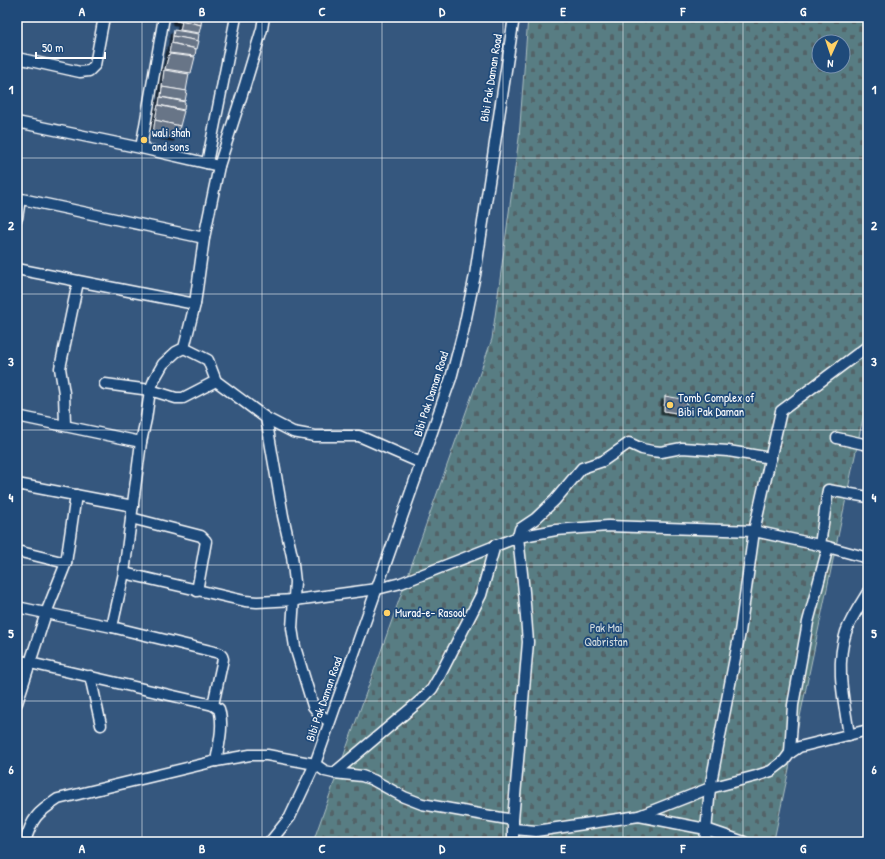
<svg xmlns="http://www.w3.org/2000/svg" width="885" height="859" viewBox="0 0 885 859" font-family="'Patrick Hand',sans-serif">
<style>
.cemetery{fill:url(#cemetery-stones);stroke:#acbec1;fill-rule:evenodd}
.building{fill:#677487;stroke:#fff;filter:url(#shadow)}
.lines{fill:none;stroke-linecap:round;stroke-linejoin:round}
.minor-casing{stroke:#fff;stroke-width:13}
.minor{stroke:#1f4a7a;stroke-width:10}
.grid{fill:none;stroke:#fff;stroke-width:1;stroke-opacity:0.55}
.poi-dot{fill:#ffd166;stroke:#1f4a7a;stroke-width:1.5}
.labels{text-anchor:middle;stroke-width:3.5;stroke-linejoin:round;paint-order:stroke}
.street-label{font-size:12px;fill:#fff;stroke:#1f4a7a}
.poi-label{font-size:12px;fill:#fff;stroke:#1f4a7a;text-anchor:start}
.park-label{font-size:12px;fill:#d5dee0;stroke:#1f4a7a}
.neatline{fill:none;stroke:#fff;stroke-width:1.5}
.grid-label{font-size:13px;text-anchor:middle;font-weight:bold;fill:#fff}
</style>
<defs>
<pattern id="cemetery-stones" width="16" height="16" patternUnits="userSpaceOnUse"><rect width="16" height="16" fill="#587d83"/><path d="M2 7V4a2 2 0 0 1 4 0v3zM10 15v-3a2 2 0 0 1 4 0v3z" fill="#526468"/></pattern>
<filter id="shadow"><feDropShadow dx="-3.5" dy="3.5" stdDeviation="0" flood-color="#0009"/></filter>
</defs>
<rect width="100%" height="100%" fill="#35577e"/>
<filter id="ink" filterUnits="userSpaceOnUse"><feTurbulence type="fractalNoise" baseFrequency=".025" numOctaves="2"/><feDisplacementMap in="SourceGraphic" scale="8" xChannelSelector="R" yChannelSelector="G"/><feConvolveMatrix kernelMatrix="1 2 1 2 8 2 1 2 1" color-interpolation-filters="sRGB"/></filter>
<g filter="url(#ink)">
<!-- cemetery -->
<path class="cemetery" d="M528,17H868V394L774,840L745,842H313L492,339L519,138ZM819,42H843V66H819Z"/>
<!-- building -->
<g class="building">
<polygon points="176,17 202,17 201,25 176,19"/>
<polygon points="176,19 201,25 199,33 180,30 182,22 176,21"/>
<polygon points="174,30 199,34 198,41 173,36"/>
<polygon points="173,36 199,41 197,49 172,43"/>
<polygon points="171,43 196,49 195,56 169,53"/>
<polygon points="169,54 195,57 191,73 165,69"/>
<polygon points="164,70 189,74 186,91 162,87"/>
<polygon points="162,87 187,91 185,101 161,97"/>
<polygon points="160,97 185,102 184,110 159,105"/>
<polygon points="158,105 184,111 180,126 155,120"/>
<polygon points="155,120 180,126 177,138 153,134"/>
<polygon points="665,396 687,400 686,406 683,406 682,414 664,411"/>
</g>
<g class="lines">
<!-- minor casing -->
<g class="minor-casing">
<g id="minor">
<polyline points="17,58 80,72 89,71 95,65 104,17"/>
<polyline points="17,122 141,148 219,166"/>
<polyline points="141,148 164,17"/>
<polyline points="207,163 236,17"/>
<polyline points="17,198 204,238"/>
<polyline points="17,218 20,199"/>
<polyline points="17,269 195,304"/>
<polyline points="184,348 208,360 216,381 266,418 293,432 315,436 359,436 421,463"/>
<polyline points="105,384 150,390 176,398 183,398 216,381"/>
<polyline points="17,416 141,442"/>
<polyline points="266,418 283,516 292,556 295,582 292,628 295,647 313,706 320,715 329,721"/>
<polyline points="65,425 64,393 60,368 78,282"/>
<polyline points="837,438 868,445"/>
<polyline points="17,484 133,506"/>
<polyline points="131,518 201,536 206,541 197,591"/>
<polyline points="820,545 828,490 868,497"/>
<polyline points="17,551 66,563"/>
<polyline points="124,573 245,601 257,602 295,600 377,589 401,583 518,537 556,530 608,526 754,531 828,547 868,558"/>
<polyline points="17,607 112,627 219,653 222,656 223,659 213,705"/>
<polyline points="112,627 124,573 141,442 146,419 150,390 155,378 163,364 176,352 184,348 195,304 204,238 219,166 245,85 262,29 264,17"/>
<path d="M17,660L213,705L219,709C224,725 219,744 216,761"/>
<polyline points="90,676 101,725"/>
<polyline points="17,703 46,613 66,563 76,495"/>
<path d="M849,735C844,701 835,666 846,632C851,618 860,605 868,592"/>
<polyline points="790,753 793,705 808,622 828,547"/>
<polyline points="334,773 421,700 432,689 439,677 481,595 495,545"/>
<polyline points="639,816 706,829 744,842"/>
<polyline points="514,829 536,831 639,816 710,788 756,776 771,771 784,761 790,753 799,747 868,730"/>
<path d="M25,842C32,818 37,813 58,799L216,761L250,755H267L315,764L325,771L334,773L362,776L373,780L404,797L422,804L513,820"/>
<polyline points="270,842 290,817 315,764 451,378 463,332 475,275 514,17"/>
<polyline points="513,842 513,820 528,642 524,592 518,537 520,529 535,519 555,500 582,468 603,461 629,443 642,449 652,451 661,452 682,448 728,451 771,458"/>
<polyline points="705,842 710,788 740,632 754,531 781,411 868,346"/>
</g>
</g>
<!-- minor -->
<use href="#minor" class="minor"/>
</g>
</g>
<!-- grid -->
<path class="grid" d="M142,17V842M262,17V842M382,17V842M503,17V842M623,17V842M743,17V842M17,158H868M17,294H868M17,430H868M17,565H868M17,701H868"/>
<!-- markers -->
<g class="poi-dot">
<circle cx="144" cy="140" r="4"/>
<circle cx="670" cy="405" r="4"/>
<circle cx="387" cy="613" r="4"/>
</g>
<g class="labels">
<!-- street labels -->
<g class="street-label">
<text transform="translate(491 78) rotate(-81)" y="4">Bibi Pak Daman Road</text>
<text transform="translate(431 394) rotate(-72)" y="4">Bibi Pak Daman Road</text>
<text transform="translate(324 699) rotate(-71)" y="4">Bibi Pak Daman Road</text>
</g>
<!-- poi labels -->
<g class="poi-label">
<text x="152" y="137">wali shah<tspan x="152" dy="14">and sons</tspan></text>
<text x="678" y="402">Tomb Complex of<tspan x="678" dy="14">Bibi Pak Daman</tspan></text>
<text x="395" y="617">Murad-e- Rasool</text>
</g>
<!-- park labels -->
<g class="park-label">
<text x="606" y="632">Pak Mai<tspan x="606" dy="14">Qabristan</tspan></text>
</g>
</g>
<!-- margin -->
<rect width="885" height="859" fill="none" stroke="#1f4a7a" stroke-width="44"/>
<!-- north arrow -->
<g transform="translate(831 54) rotate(183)"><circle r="19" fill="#1f4a7a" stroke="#7992af"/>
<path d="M0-3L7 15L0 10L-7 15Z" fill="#ffd166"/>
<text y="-6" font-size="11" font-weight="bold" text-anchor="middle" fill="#ffffff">N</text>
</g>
<!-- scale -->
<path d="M36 52v6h69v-6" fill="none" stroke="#ffffff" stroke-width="2"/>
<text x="42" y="52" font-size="12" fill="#ffffff" stroke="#1f4a7a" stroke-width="3" paint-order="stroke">50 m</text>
<rect x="22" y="22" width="841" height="815" class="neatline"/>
<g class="grid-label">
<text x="82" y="16">A</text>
<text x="202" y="16">B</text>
<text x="322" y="16">C</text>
<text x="442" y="16">D</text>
<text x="563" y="16">E</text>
<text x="683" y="16">F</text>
<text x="803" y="16">G</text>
<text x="11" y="94">1</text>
<text x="874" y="94">1</text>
<text x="11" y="230">2</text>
<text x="874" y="230">2</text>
<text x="11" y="366">3</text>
<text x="874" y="366">3</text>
<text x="11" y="502">4</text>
<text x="874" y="502">4</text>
<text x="11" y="638">5</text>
<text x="874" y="638">5</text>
<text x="11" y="774">6</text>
<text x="874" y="774">6</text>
<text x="82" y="853">A</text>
<text x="202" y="853">B</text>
<text x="322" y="853">C</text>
<text x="442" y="853">D</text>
<text x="563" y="853">E</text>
<text x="683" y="853">F</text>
<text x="803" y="853">G</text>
</g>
</svg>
